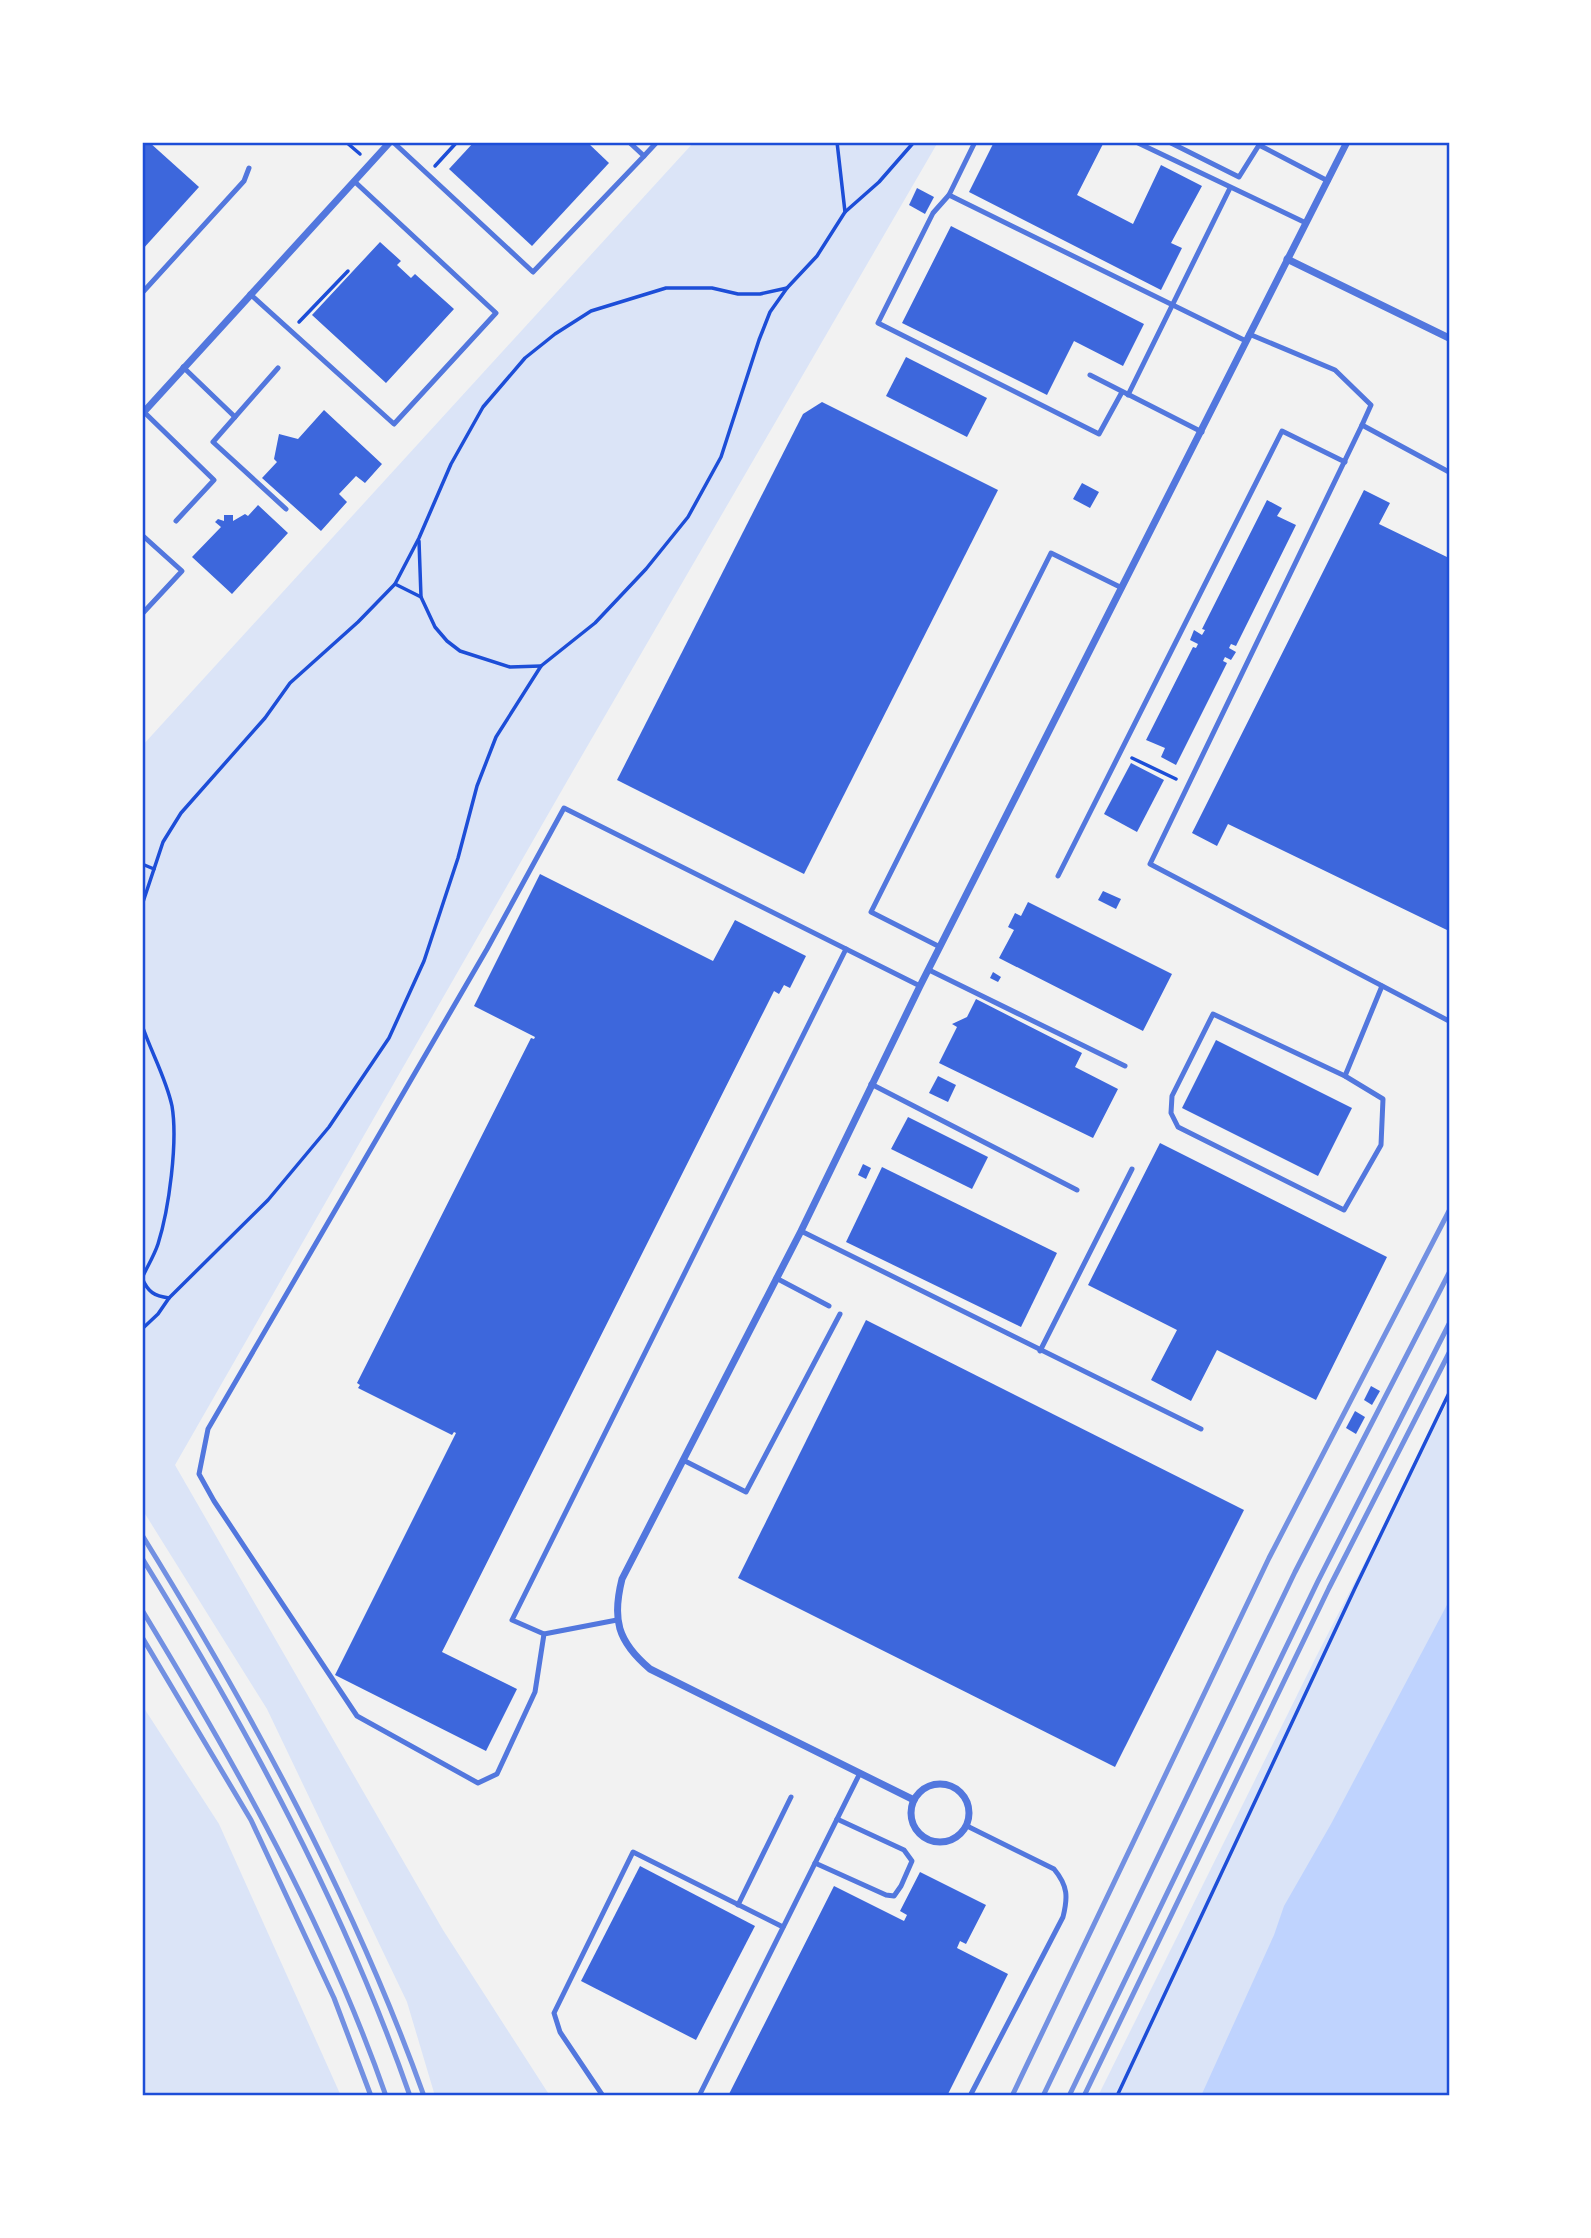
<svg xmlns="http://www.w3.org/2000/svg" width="1591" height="2238" viewBox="0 0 1591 2238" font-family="'Playfair Display',serif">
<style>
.green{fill:#dbe4f7}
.water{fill:#bfd3fe}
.building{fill:#3d67dc}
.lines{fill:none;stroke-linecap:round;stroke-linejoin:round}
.path{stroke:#1d4ed8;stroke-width:3.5}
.service{stroke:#5277de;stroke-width:5}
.minor{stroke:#5277de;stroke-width:7}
.rail{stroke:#7290e2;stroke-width:5}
.neatline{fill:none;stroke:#1d4ed8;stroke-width:2.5}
</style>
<rect width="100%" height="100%" fill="#f2f2f2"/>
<!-- green -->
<g class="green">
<polygon points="694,142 938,142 566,783 175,1465 443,1930 550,2096 435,2096 407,2002 267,1709 142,1509 142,746"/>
<polygon points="1449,1399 1449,2096 1098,2096 1316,1657"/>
<polygon points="142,1705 219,1824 341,2096 142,2096"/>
</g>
<!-- water -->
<polygon class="water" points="1449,1601 1449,2096 1201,2096 1274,1935 1284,1906 1331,1824"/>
<!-- building -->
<g class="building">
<polygon points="142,142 149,142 199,187 142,250"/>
<polygon points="474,142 587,142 609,163 532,246 449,169"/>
<polygon points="994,142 1104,142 1077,195 1133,224 1161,165 1202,186 1171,243 1182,248 1161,290 969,192"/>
<polygon points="917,188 934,197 925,214 909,205"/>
<polygon points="951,226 1144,324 1123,366 1074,341 1047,395 902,323"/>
<polygon points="380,242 401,261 397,265 411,278 415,274 454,309 386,383 312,315"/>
<polygon points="906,357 987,398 967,437 886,396"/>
<polygon points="822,402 998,490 804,874 617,780 803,414"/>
<polygon points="324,410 382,464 365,483 356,476 339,494 347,502 321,531 262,478 277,462 274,459 279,434 298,439"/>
<polygon points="1082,483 1099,492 1090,508 1073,499"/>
<polygon points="1364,490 1390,503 1379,524 1449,558 1449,931 1228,824 1217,846 1192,833"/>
<polygon points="1267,500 1282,508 1277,516 1296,525 1236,646 1231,644 1229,648 1236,652 1231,660 1225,657 1223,661 1227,663 1176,765 1161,757 1165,748 1146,740 1193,647 1196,648 1198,644 1190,640 1194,630 1202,635 1205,630 1202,629"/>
<polygon points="258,505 288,533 232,594 192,557 221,527 215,522 218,519 224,521 224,515 233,515 233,521 245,514 248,516"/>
<polygon points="1131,763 1164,780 1137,832 1104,814"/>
<polygon points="540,874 713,961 735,920 806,956 790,988 784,985 779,994 774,991 442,1652 517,1689 486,1751 335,1675 456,1433 454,1432 452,1435 358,1388 360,1385 357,1383 531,1038 534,1039 535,1037 474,1006"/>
<polygon points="1103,891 1121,899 1116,909 1098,900"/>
<polygon points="1028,902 1172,974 1143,1031 999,958 1014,930 1008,927 1015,913 1021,916"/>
<polygon points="993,972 1001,977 998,982 990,978"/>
<polygon points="976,999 1082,1053 1075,1067 1118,1089 1093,1138 939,1063 957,1027 952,1024 967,1017"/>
<polygon points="1216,1040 1352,1108 1318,1176 1182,1108"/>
<polygon points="938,1076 956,1085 948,1102 929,1093"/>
<polygon points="908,1117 988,1157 972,1189 891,1149"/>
<polygon points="1160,1143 1387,1257 1316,1400 1217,1350 1191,1401 1151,1380 1177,1330 1088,1285"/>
<polygon points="863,1164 871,1168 866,1179 858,1175"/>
<polygon points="882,1167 1057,1253 1021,1327 846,1242"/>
<polygon points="866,1320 1244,1510 1115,1767 738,1578"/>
<polygon points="1371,1386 1380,1391 1372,1405 1364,1400"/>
<polygon points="1355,1411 1365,1417 1356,1434 1346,1428"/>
<polygon points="640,1866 755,1926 696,2040 581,1981"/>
<polygon points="920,1872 986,1905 966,1944 960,1941 957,1948 1008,1974 947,2096 728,2096 834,1886 904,1921 907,1915 900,1911"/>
</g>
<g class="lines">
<!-- path -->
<g class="path">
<polyline points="346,142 360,154"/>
<polyline points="435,166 457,142"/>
<polyline points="845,212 879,182 914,142"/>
<polyline points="787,288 817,256 845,212 837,142"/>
<polyline points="299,322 348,271"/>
<polyline points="419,541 421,597 435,627 447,641 460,651 510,667 541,666"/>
<polyline points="395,584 421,597"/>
<polyline points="1132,758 1176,779"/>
<polyline points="142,864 154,869"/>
<polyline points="142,905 163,842 181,813 265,718 290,683 358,622 395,584 419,538 451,464 483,407 525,358 555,334 591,311 666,288 712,288 738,294 760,294 787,288 770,312 759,340 721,457 688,517 646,569 595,623 541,666 496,737 477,786 458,858 424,961 389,1038 329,1127 268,1200 169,1298 158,1314 142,1329"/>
<path d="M142,1025C151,1052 166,1078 172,1106C178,1142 169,1209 158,1244C154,1256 147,1267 142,1278C148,1292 154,1296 169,1298"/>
<polyline points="1117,2096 1355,1588 1449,1393"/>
</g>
<!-- service -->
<g class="service">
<polyline points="393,142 533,272 644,156 629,142"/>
<polyline points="975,142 949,195 1246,341"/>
<polyline points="1136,142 1306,223"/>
<polyline points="1169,142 1239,177 1259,145 1328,181"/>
<polyline points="644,156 657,142"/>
<polyline points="949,195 933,213 878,323 1099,434 1122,392"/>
<polyline points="142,293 244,181 249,168"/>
<polyline points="250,294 394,424 496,313 354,181"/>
<polyline points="1249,334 1335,370 1371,405 1362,425"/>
<polyline points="183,367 235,417"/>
<polyline points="278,368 213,442 286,509"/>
<polyline points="1090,375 1202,432"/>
<polyline points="1128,395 1230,188"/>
<polyline points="144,412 214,480 176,521"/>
<polyline points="1449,472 1362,425 1150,864 1449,1021"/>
<polyline points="142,535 182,571 142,614"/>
<polyline points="1058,876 1282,431 1345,462"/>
<polyline points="940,947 871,912 1051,553 1122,588"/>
<polyline points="929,970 1125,1066"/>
<polygon points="1213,1014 1345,1076 1383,1099 1381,1145 1344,1210 1178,1127 1171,1113 1172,1096"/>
<polyline points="1345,1076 1382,986"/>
<polyline points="871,1084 1077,1190"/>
<polyline points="801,1231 1201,1429"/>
<polyline points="776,1278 829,1306"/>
<polyline points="1040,1351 1132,1169"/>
<polyline points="683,1460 746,1492 840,1314"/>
<polyline points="617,1620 544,1634 535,1692 497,1774 478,1783 357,1716 214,1501 199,1474 208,1429 487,949 564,808 920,986"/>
<polyline points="544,1634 512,1620 846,949"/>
<path d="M967,1826L1054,1869C1068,1886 1068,1897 1063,1917L970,2096"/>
<polyline points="815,1863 886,1895 894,1896 901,1886 912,1861 904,1850 837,1819"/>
<polyline points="738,1905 791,1797"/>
<polyline points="603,2096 560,2032 554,2013 633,1852 783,1927"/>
<polyline points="699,2096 860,1773"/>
</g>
<!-- minor -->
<g class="minor">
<polyline points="1287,259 1449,338"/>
<polyline points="142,414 390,142"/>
<circle cx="940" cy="1813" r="29"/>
<path d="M914,1800L650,1669C617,1641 612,1619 622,1579L801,1231L920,986L1347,142"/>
</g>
<!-- rail -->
<g class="rail">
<path d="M142,1535C252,1713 353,1898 424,2096"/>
<path d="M142,1558C247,1728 344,1907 410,2096"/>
<path d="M142,1610C236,1765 326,1924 386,2096"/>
<polyline points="142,1637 251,1820 334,1998 371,2096"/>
<polyline points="1012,2096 1269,1558 1449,1211"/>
<polyline points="1043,2096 1295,1572 1449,1273"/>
<polyline points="1069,2096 1318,1581 1449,1324"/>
<polyline points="1084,2096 1329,1588 1449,1353"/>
</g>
</g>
<!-- border -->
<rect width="1591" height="2238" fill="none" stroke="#ffffff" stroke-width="287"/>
<rect x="144" y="144" width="1304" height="1950" class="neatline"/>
</svg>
